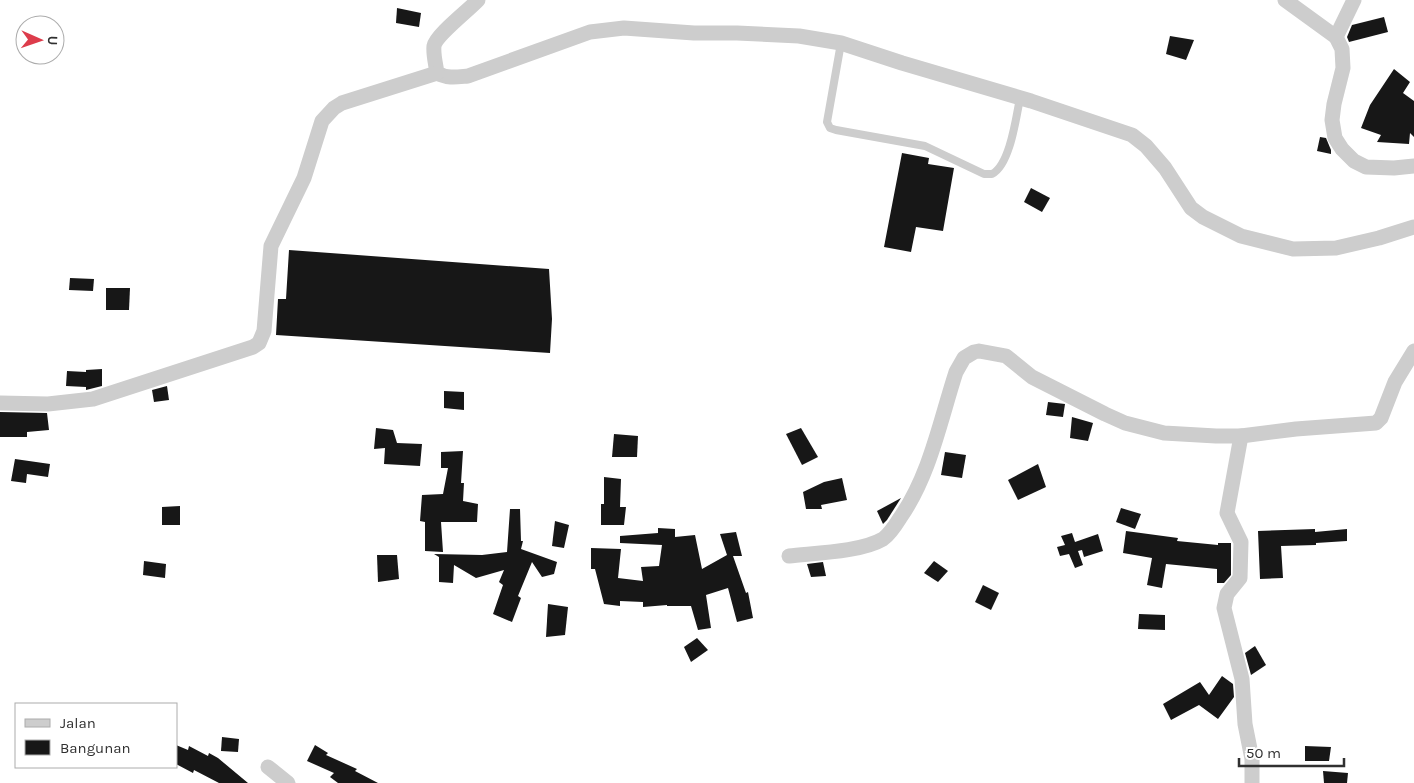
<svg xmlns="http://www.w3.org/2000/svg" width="1414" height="783" viewBox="0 0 1414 783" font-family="Karla,sans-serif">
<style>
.building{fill:#171717}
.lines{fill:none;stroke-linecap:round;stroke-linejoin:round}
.service{stroke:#cdcdcd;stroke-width:8}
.minor{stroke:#cdcdcd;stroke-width:15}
</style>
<rect width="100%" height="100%" fill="#fff"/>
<!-- building -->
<g class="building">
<polygon points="397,8 421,13 419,27 396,23"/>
<polygon points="1384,17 1388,32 1349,42 1347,37 1352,25"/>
<polygon points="1170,36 1194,40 1186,60 1166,54"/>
<polygon points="1394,69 1410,82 1403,93 1414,101 1414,137 1410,133 1409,144 1377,142 1381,135 1361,128 1370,105"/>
<polygon points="1320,137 1326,138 1331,150 1331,154 1317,151"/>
<polygon points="902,153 929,158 928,164 954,168 943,231 916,227 911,252 884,247"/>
<polygon points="1031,188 1050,198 1042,212 1024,202"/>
<polygon points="289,250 549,269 552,319 550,353 276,335 278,299 286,299"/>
<polygon points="70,278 94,279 93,291 69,290"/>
<polygon points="106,288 130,288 129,310 106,310"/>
<polygon points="102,369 102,386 86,390 86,387 66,386 67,371 86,372 86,370"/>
<polygon points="167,386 169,400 154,402 152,390"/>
<polygon points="444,391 464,392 464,410 444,408"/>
<polygon points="1048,402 1065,404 1063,417 1046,415"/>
<polygon points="0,412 47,413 49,430 27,432 27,437 0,437"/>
<polygon points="1072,417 1093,423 1088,441 1070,438"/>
<polygon points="376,428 393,430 397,443 422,444 420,466 384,464 385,448 374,449"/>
<polygon points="801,428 818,457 802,465 786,434"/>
<polygon points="614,434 638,436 637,457 612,457"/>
<polygon points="463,451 461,483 464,483 463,501 478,504 477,522 441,522 443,552 425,551 425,522 420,521 422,495 443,494 448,468 441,468 441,452"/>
<polygon points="945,452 966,455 962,478 941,475"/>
<polygon points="15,459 50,464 48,477 27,474 26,483 11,481"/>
<polygon points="1038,464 1046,487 1018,500 1008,480"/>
<polygon points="604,477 621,479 620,507 626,507 624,525 601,525 601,504 604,504"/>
<polygon points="842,478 847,500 821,505 822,509 806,509 803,492 824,482"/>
<polygon points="901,498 887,520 883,524 877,511"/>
<polygon points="180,506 180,525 162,525 162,507"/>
<polygon points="1121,508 1141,514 1135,529 1116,522"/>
<polygon points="510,509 520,509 521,541 523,541 521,549 557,562 554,574 542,577 532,562 518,596 521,598 512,622 493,614 503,585 499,582 504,570 476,578 454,565 453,583 439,582 439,557 434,554 482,555 507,552"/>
<polygon points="555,521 569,525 564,548 552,546"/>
<polygon points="658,528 675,529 675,537 695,535 702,569 727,555 720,534 736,532 742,556 733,556 746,593 748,592 753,618 737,622 728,588 706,595 711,628 698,630 691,606 667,606 667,605 643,607 643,602 620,601 620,606 604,604 595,569 591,569 591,548 621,549 618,578 643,581 641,567 659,566 662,545 620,543 620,536 658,533"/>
<polygon points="1315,529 1315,532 1347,529 1347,541 1316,543 1316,545 1281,546 1283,578 1260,579 1258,531"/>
<polygon points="1126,531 1178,538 1177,541 1218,545 1218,543 1231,543 1231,575 1224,583 1217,583 1217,569 1166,564 1162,588 1147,585 1152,558 1123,553"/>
<polygon points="1072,533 1075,542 1098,534 1103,551 1084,557 1082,550 1078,551 1083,565 1075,568 1069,554 1060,556 1057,547 1065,545 1061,536"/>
<polygon points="377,555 397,555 399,579 378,582"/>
<polygon points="144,561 166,564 165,578 143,575"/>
<polygon points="934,561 948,571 938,582 924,573"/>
<polygon points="823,562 826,576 811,577 807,564"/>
<polygon points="983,585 999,593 991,610 975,602"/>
<polygon points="548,604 568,607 565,635 546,637"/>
<polygon points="1139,614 1165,615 1165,630 1138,629"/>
<polygon points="697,638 708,650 691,662 684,647"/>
<polygon points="1255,646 1266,665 1251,675 1245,653"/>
<polygon points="1222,676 1233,684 1234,697 1218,719 1199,705 1171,720 1163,704 1200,682 1209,695"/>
<polygon points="222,737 239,739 238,752 221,751"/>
<polygon points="176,745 188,750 189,746 208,756 209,753 218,758 248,783 219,783 194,770 193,773 176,764"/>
<polygon points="315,745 328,753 326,755 357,769 355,771 378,783 338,783 330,777 334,773 307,761"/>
<polygon points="1305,746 1331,747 1329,761 1305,761"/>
<polygon points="1323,771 1348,773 1347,783 1324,783"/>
</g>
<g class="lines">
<!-- service -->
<path class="service" d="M841,43L827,122L830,128L836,130L925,146L984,174H992C1010,165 1016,118 1020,98"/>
<!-- minor -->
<g class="minor">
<path d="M478,0C469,10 436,35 434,46C433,55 436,65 437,73C448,79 457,77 468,76L590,32L624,28L694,33H737L799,36L841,43L902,63L1031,101L1132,135L1146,146L1165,168L1191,208L1203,217L1241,236L1293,249L1336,248L1379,238L1414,227"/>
<polyline points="1285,0 1336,37 1342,49 1343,68 1334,104 1332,120 1335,138 1342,149 1354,161 1366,167 1394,168 1414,166"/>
<polyline points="1336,37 1354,0"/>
<polyline points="0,403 48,404 93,399 253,347 259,343 264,331 271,246 304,178 322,121 334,108 342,103 437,73"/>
<polyline points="1241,436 1227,513 1241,542 1240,578 1227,594 1224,608 1242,679 1245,724 1252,759 1252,783"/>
<path d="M789,556C815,553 861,552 883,539C890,534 895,526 900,518C930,475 940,421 956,372L964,358L974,352L979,351L1006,356L1032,377L1105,414L1125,423L1164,433L1216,436H1241L1296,429L1376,423L1381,418L1395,382L1414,351"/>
<polyline points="268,767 288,783"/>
</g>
</g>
<!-- legend -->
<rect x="15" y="703" width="162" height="65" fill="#ffffff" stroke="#acacac"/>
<rect x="25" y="719" width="25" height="8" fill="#cdcdcd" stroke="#acacac"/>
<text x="60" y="728" font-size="15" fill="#303030">Jalan</text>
<rect x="25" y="740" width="25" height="15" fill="#171717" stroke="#acacac"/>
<text x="60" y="753" font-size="15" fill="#303030">Bangunan</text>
<!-- north arrow -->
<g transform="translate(40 40) rotate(92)"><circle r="24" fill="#ffffff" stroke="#acacac"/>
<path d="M0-4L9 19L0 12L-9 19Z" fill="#dd3c4b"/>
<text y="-8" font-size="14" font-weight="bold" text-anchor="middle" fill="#303030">U</text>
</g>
<!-- scale -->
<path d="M1239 758v8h105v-8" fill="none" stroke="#303030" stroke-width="2.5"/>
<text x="1246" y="758" font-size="15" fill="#303030" stroke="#ffffff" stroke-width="4" paint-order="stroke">50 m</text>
</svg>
